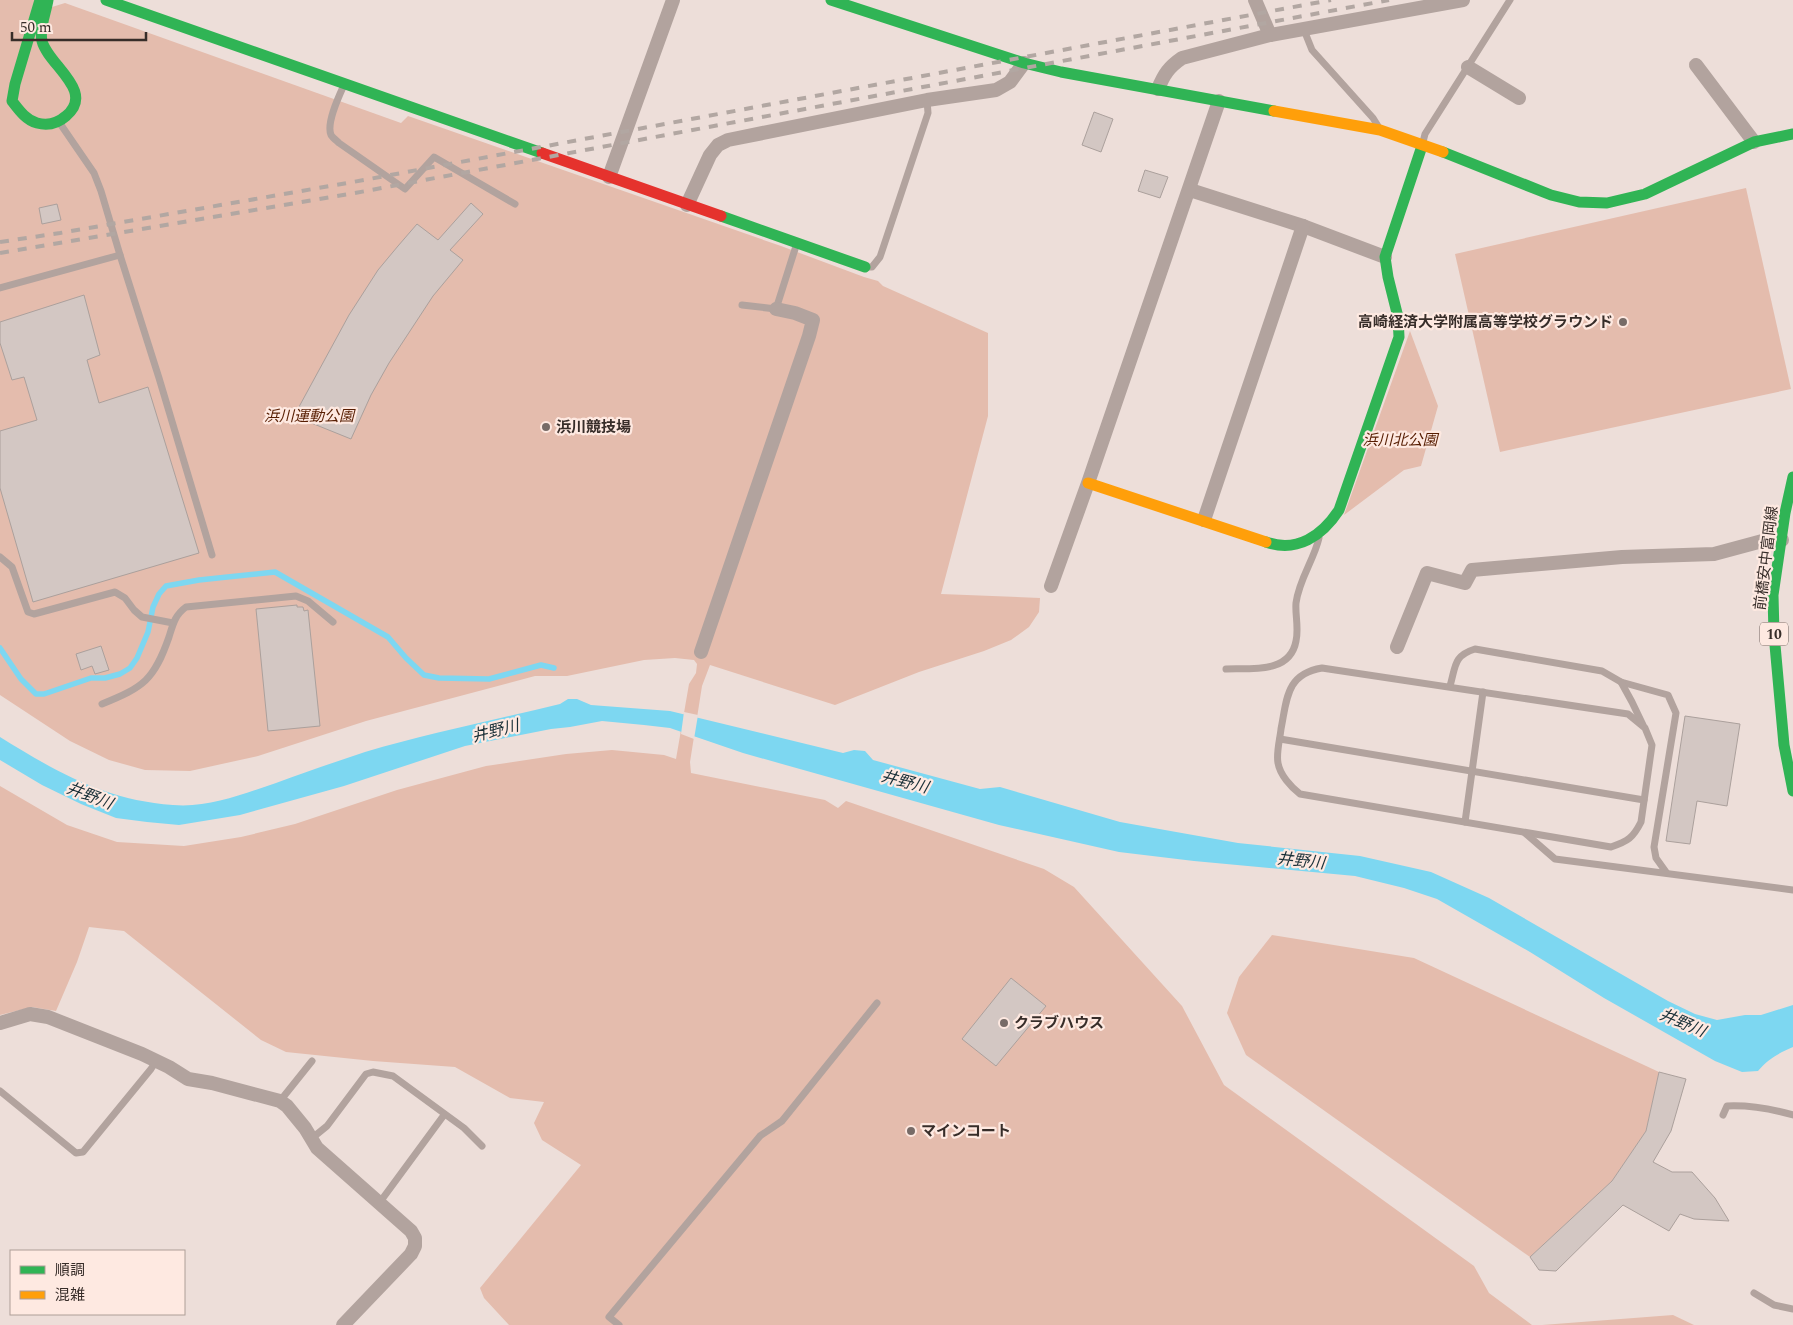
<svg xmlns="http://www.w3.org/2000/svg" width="1793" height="1325" viewBox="0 0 1793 1325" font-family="Spectral,'Noto Sans JP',serif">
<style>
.green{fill:#e4bcad}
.water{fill:#7dd7f1}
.pier{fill:#edded9}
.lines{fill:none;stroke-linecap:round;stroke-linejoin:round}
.stream{stroke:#7dd7f1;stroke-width:5.5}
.building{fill:#d3c7c3;stroke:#aba09c}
.lane{stroke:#b2a39e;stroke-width:7}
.street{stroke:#b2a39e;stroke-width:14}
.fast{stroke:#30b455;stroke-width:11}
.slow{stroke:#ff9f0a;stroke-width:11}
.jam{stroke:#e5322d;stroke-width:11}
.rail{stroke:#b2a7a2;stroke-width:4;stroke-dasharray:9 9;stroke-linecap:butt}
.poi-dot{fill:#776b67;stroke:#fee9e1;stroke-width:2}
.labels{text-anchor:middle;stroke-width:4.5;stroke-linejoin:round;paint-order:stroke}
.shield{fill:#fee9e1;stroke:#736560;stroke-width:1}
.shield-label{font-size:14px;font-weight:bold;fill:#372d29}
.poi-label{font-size:15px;font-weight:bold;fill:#372d29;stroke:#fee9e1;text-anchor:start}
.park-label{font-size:15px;font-style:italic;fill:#571d02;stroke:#fee9e1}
.street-label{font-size:15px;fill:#372d29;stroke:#fee9e1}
.water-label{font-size:16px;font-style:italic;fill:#1a3038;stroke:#fee9e1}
</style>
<rect width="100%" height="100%" fill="#edded9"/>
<!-- green -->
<g class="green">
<polygon points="0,0 36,0 52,7 65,3 401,123 408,116 781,246 864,277 878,281 883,286 988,333 988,416 941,594 1040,598 1039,612 1029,627 1011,640 984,651 919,672 835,705 710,665 702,686 690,762 691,773 825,800 838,808 846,801 1044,869 1074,887 1182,1006 1224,1085 1474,1266 1489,1293 1532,1325 509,1325 484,1298 480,1288 581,1165 542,1140 534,1123 544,1102 510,1098 455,1067 373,1061 286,1052 261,1040 124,931 89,927 77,962 56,1011 32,1007 0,1015 0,786 67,825 117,842 184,846 241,837 295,824 397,790 486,766 566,754 612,750 664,755 676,759 689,684 696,673 697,664 694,660 675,658 644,660 567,676 535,676 366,721 258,756 190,771 145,770 109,760 70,741 0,695"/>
<polygon points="1746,188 1791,389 1500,452 1455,254"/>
<polygon points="1410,331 1438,406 1421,466 1404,470 1344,515"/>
<polygon points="1272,935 1414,958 1659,1072 1646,1131 1612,1181 1530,1257 1246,1055 1227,1013 1239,977"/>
<polygon points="1673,1315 1694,1325 1542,1325"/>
</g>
<!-- water -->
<path class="water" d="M568,699H577L591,705L670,711L843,753L854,750L865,751L873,760L980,789L1000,787L1120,822L1238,843L1360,856L1431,872L1489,898L1668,1001L1695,1014L1717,1020L1745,1015H1761L1793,1005V1047C1779,1053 1768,1059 1758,1071L1742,1072L1715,1061L1604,998L1530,952L1437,899L1404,888L1355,876L1194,861L1119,852L999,825L743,753L670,728L644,725L602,721L570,727L551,729L465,746L344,786L240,815L179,825L147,822L116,818L81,804L42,785L0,760V737C57,772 104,800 173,805C209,808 243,794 276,783C306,772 335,762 365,752C429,733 495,720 560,704Z"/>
<!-- pier -->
<polygon class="pier" points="684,712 698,715 694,739 681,734"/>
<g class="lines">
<!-- stream -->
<polyline class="stream" points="0,648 21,679 36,694 44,694 91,678 105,678 120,674 130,668 137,658 148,632 153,607 159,594 166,586 199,580 275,572 388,637 406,658 424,675 439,678 489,679 541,665 554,668"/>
</g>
<!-- building -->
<g class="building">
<polygon points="1094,112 1113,119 1101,152 1082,145"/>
<polygon points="1145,170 1168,177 1160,198 1138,191"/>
<polygon points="471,203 483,214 450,250 463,260 433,296 389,363 371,395 351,439 294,416 349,315 378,270 398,246 417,224 438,240"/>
<polygon points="57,204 61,220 42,224 39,208"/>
<polygon points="84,295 100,355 87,360 99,403 148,387 199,553 33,602 0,488 0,431 37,420 24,377 12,380 0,343 0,322"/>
<polygon points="297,605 297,607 303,607 304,611 308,610 320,726 268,731 256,609"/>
<polygon points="101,646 109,670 95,674 92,666 81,670 76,654"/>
<polygon points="1685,716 1740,724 1727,806 1697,801 1690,844 1666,841"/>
<polygon points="1011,978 1046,1006 996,1066 962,1039"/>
<polygon points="1659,1072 1686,1079 1671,1131 1653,1162 1672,1172 1692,1172 1715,1198 1729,1221 1694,1219 1680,1214 1669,1231 1623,1205 1556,1271 1539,1270 1530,1257 1612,1181 1646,1131"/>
</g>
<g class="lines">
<!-- lane -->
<g class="lane">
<polyline points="1304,30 1312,50 1373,118 1378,126"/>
<path d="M344,85C339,96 326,123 331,135C333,138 337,141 339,143L405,189L434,157L515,204"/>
<polyline points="59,122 94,173 101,191 120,255 159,378 212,555"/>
<polyline points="1423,142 1425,134 1510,0"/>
<polyline points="868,267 872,267 880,257 928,113 927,100"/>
<polyline points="0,288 120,255"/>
<polyline points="742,305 776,309 796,246"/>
<polyline points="0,557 12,567 28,612 34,614 115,592 125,598 134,610 142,617 173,623"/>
<path d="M1322,668L1628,714L1645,728L1652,745L1641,822C1633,838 1628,841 1611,847L1300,794C1291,787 1280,775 1278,763C1276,753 1280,739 1281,729C1287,699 1286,674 1322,668Z"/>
<path d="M1226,669C1251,668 1290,674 1296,641C1299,628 1295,615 1296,603C1299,579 1314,560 1319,538"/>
<polyline points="1621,682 1668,695 1676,713 1654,847 1656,858 1666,872"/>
<path d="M1450,686C1456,666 1453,656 1475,649L1602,671L1621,682L1632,702L1643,725"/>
<path d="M102,704C144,687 154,680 169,637C173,624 175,615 186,607L296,596L308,601L333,622"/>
<polyline points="1280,739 1644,800"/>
<polyline points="1465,822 1483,692"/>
<polyline points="1525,833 1555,859 1793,890"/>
<polyline points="0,1091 76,1153 83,1152 151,1069 156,1061"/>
<polyline points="280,1101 312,1061"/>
<path d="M1723,1115L1727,1106C1750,1105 1772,1109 1793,1115"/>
<polyline points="311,1139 327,1126 366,1074 373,1072 393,1076 464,1128 482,1146"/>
<polyline points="380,1202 444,1115"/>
<polyline points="1754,1293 1774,1305 1793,1309"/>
<polyline points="619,1325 609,1317 760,1136 782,1121 877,1003"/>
</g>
<!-- street -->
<g class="street">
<polyline points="1255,0 1270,35"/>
<polyline points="1696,65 1754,142"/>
<polyline points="1468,67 1519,98"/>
<path d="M1158,89C1164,74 1169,67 1182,58L1270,35L1463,0"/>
<polyline points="609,177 673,0"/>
<polyline points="1190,190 1303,226 1385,257"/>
<polyline points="687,205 710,155 718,145 728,140 927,100 996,90 1010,82 1024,63"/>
<polyline points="1204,520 1303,226"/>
<polyline points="1051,586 1088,483 1219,101"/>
<polyline points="1397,647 1427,573 1465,583 1472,570 1622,557 1714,554 1766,540 1782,540"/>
<polyline points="701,652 809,336 813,320 795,313 776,309"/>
<polyline points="0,1023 30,1014 48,1017 142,1054 169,1067 188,1079 212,1083 280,1101 287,1106 305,1128 317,1148 411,1231 415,1238 415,1246 411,1254 343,1325"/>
</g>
<!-- fast -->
<g class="fast">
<path d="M40,0L15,84L12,101C19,110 26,120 37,123C48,126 58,123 66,116C96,91 48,65 42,41C39,28 46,13 48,0"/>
<polyline points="106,0 542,153"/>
<polyline points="831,0 1024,63 1061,72 1274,111"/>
<polyline points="1443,152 1551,195 1579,202 1607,203 1645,194 1754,142 1793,134"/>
<polyline points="721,216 865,267"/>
<polyline points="1793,477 1785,513 1773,595 1774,634 1784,745 1793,791"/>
<path d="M1266,542C1297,553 1322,536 1339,510L1399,337L1398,317L1388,277L1385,257L1422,146"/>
</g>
<!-- slow -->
<g class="slow">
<polyline points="1274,111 1380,130 1443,152"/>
<polyline points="1088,483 1266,542"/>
</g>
<!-- jam -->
<polyline class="jam" points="542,153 721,216"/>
<!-- rail -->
<g class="rail">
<polyline points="0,242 60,233 353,182 1331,0"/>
<polyline points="0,253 355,193 1389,0"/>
</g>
</g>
<!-- markers -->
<g class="poi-dot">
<circle cx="1623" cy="322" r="5"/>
<circle cx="546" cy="427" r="5"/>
<circle cx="1004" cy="1023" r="5"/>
<circle cx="911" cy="1131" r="5"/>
</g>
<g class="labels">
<!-- shield labels -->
<rect class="shield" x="1760" y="622.5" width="28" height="23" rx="4"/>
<g class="shield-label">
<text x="1774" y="639">10</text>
</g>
<!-- poi labels -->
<g class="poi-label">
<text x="1613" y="327" text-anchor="end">高崎経済大学附属高等学校グラウンド</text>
<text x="556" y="432">浜川競技場</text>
<text x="1014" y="1028">クラブハウス</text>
<text x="921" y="1136">マインコート</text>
</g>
<!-- park labels -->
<g class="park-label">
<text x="309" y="421">浜川運動公園</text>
<text x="1400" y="445">浜川北公園</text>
</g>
<!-- street labels -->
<g class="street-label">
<text transform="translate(1766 558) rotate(-83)" y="5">前橋安中富岡線</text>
</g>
<!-- water labels -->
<g class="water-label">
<text transform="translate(495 730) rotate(-14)" y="6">井野川</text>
<text transform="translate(905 781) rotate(15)" y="6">井野川</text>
<text transform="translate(90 795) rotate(21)" y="6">井野川</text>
<text transform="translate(1301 860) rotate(6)" y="6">井野川</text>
<text transform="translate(1683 1022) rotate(23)" y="6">井野川</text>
</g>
</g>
<!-- legend -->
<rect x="10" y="1250" width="175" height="65" fill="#fee9e1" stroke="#ae9e97"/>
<rect x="20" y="1266" width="25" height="8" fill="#30b455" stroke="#ae9e97"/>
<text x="55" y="1275" font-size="15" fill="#372d29">順調</text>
<rect x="20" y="1291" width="25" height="8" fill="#ff9f0a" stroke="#ae9e97"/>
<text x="55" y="1300" font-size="15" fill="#372d29">混雑</text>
<!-- scale -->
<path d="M12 32v8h134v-8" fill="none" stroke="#372d29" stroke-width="2.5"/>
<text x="20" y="32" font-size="15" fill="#372d29" stroke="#fee9e1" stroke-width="4" paint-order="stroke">50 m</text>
</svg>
